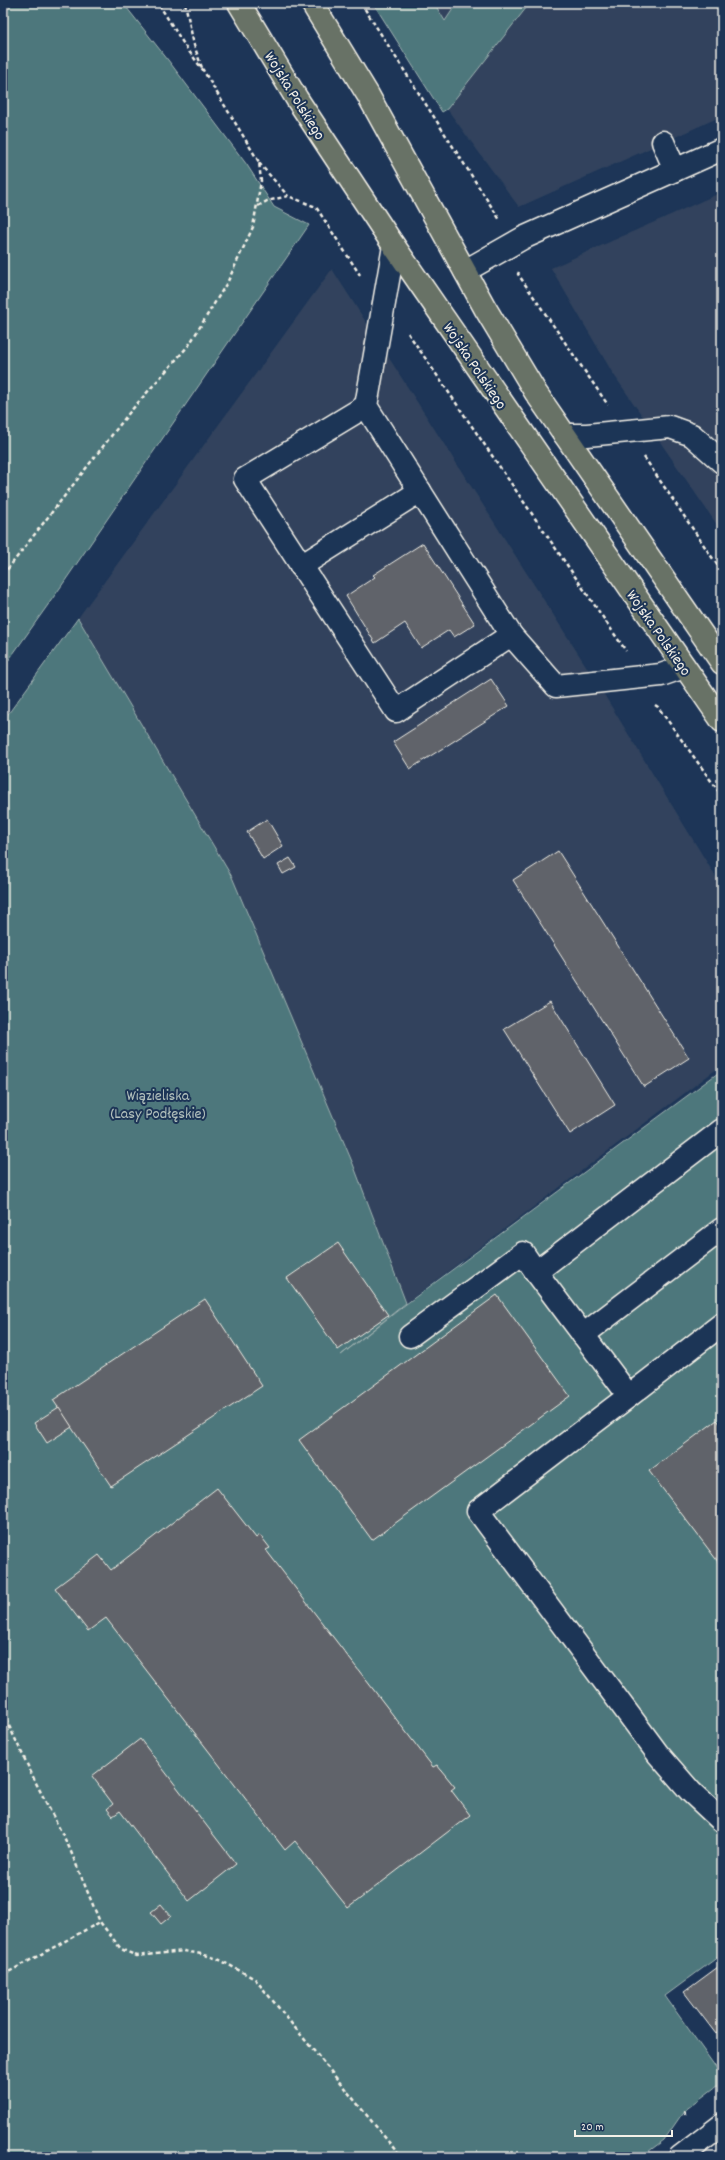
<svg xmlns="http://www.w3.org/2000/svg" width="725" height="2160" viewBox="0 0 725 2160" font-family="Dekko,sans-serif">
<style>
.built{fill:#31435d}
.green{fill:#4e777b;stroke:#a1b4b2}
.building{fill:#61646b;stroke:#f4f1e8}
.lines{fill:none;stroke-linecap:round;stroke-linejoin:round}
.minor-casing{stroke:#f4f1e8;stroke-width:25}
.major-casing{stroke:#f4f1e8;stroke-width:25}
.path{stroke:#f4f1e8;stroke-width:2.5;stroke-dasharray:4 3;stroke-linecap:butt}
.minor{stroke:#1d3557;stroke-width:22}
.major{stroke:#687266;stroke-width:22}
.labels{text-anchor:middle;stroke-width:4;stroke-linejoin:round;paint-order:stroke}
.street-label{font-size:16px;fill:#f4f1e8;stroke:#1d3557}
.park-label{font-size:16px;fill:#b2c0bc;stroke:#1d3557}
</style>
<rect width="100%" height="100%" fill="#1d3557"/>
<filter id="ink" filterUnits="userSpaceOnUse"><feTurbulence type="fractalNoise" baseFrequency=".025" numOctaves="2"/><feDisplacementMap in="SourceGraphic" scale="8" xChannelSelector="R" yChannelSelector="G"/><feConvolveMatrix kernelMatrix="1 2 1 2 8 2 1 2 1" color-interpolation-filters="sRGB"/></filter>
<g filter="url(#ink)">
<!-- built -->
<g class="built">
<polygon points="434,3 457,3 445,21"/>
<polygon points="530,3 722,3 722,116 519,207 447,109"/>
<polygon points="722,192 722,532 612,372 551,268"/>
<polygon points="332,269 597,683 722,887 722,1065 406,1303 353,1164 232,877 78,618"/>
</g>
<!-- green -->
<g class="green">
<polygon points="3,3 123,3 168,60 247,165 274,207 309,225 60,588 3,668"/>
<polygon points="373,3 434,3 445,21 457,3 530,3 447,109 442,112"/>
<polygon points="78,618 232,877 353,1164 406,1303 341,1355 406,1304 722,1070 722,1954 665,1996 722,2076 722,2082 684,2111 664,2140 641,2157 3,2157 3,721"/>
</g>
<!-- building -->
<g class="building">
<polygon points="423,543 475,624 454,637 449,630 421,648 405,623 375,643 346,596 375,577 373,575"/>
<polygon points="491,679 509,706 410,769 393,742"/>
<polygon points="267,819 283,846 263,859 247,832"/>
<polygon points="558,851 689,1058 644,1087 513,880"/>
<polygon points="290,858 296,867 283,874 278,865"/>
<polygon points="550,1001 615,1105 570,1134 504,1029"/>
<polygon points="338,1243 388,1315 338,1350 287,1278"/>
<polygon points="497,1295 570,1396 372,1540 299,1440"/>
<polygon points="205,1299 262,1386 111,1486 53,1400"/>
<polygon points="59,1407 72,1427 47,1443 34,1423"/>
<polygon points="717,1420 722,1426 722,1567 649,1471"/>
<polygon points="217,1488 256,1538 260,1535 270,1548 266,1550 433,1767 437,1765 455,1787 451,1790 470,1815 348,1908 295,1841 285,1850 106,1618 88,1631 55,1588 99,1555 111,1570"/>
<polygon points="140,1739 236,1864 189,1901 120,1811 113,1816 107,1809 113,1804 92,1776"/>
<polygon points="161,1904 171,1916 161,1924 151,1912"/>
<polygon points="722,1964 722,2031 721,2030 716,2034 684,1992"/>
</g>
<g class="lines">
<!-- minor casing -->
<g class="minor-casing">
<g id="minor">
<polyline points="663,142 675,170"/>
<polyline points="465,271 523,238 722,149"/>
<polyline points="366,406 511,635 396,711 245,479 366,406 394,246"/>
<polyline points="565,435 587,435 670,427 692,435 722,462"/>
<polyline points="301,566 420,491"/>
<polyline points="511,635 556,686 661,675 684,667"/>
<polyline points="536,1272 629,1396 722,1324"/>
<polyline points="583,1335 722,1229"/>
<polyline points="410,1336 523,1253 536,1272 722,1130"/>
<polyline points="629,1396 478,1511 658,1754 691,1792 722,1821"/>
<polyline points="680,2157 722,2125"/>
</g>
</g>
<!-- major casing -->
<g class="major-casing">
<g id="major">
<polyline points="239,3 297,99 394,246 722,721"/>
<polyline points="312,3 368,95 485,308 536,393 722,663"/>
</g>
</g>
<!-- path -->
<g class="path">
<polyline points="185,3 194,45 202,68"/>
<polyline points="361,3 500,220"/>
<polyline points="259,163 288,196"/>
<polyline points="258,206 267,201 288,196 316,207 360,275"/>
<polyline points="519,272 518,274 608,405"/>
<polyline points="408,333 626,651"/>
<polyline points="644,457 722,572"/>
<polyline points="3,575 129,413 189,345 228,281 253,227 261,181 259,162 203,70 185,46 158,3"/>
<polyline points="655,705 658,707 722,796"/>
<polyline points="3,1713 35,1781 69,1847 100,1922 121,1949 137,1956 184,1951 201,1954 218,1959 255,1979 401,2157"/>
<polyline points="3,1975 100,1922"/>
<polyline points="684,2111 686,2117"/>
</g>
<!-- minor -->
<use href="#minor" class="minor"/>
<!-- major -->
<use href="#major" class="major"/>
</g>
</g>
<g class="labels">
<!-- street labels -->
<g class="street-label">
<text transform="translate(296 95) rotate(58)" y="6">Wojska Polskiego</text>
<text transform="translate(476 365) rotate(56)" y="6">Wojska Polskiego</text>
<text transform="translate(660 632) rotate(55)" y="6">Wojska Polskiego</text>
</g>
<!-- park labels -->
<g class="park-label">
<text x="158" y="1100">Wiązieliska<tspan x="158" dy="18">(Lasy Podłęskie)</tspan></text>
</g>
</g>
<!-- margin -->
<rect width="725" height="2160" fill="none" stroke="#1d3557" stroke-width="16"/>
<rect x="8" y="8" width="709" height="2144" fill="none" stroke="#f4f1e8" stroke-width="1.5" filter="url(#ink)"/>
<!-- scale -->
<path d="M575 2130v6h97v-6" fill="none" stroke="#f4f1e8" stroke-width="2"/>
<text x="581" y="2130" font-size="12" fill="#f4f1e8" stroke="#1d3557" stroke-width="3" paint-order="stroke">20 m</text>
</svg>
